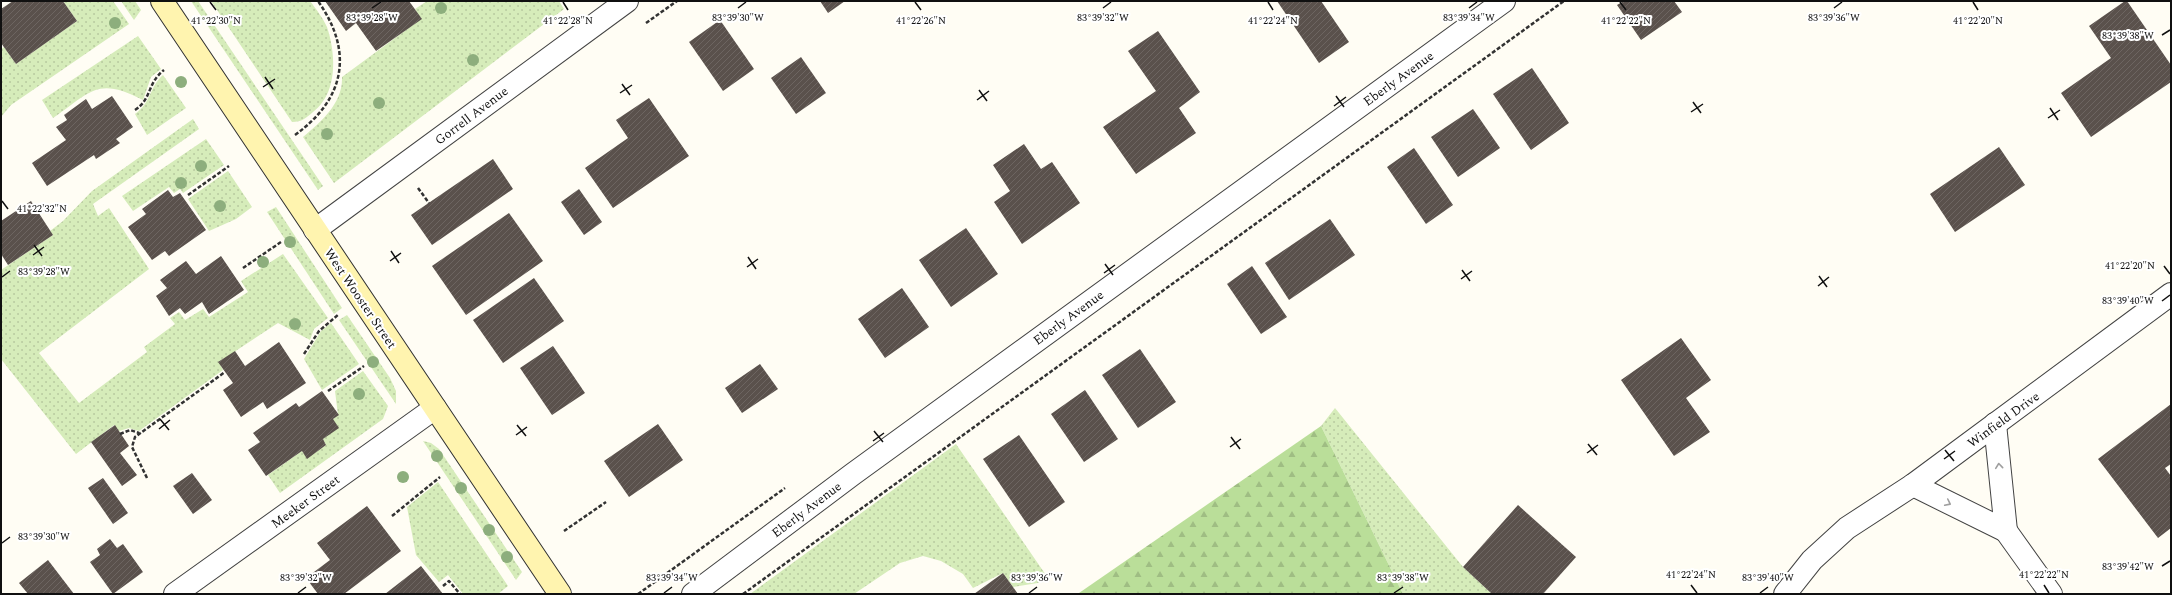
<svg xmlns="http://www.w3.org/2000/svg" width="2172" height="595" viewBox="0 0 2172 595" font-family="Spectral,serif">
<style>
.grass{fill:url(#grass-dots)}
.forest{fill:url(#forest-firs)}
.building{fill:url(#building-hatch)}
.lines{fill:none;stroke-linecap:round;stroke-linejoin:round}
.street-casing{stroke:#434343;stroke-width:24}
.secondary-casing{stroke:#323232;stroke-width:24}
.path{stroke:#323232;stroke-width:2.5;stroke-dasharray:4 2;stroke-linecap:butt}
.street{stroke:#fff;stroke-width:22}
.secondary{stroke:#fff4af;stroke-width:22}
.tree{fill:#8dae7d}
.oneway{stroke:#9f9f9f}
.ticks{fill:none;stroke:#101010;stroke-width:1.5}
.labels{text-anchor:middle;stroke-width:4;stroke-linejoin:round;paint-order:stroke}
.street-label{font-size:13px;fill:#101010;stroke:#fff}
.ticks-label{font-size:10px;text-anchor:middle;fill:#101010;stroke:#fff;stroke-width:4;stroke-linejoin:round;paint-order:stroke}
</style>
<defs>
<pattern id="grass-dots" width="8" height="8" patternUnits="userSpaceOnUse"><rect width="8" height="8" fill="#d6ecba"/><path d="M2 2h.1M6 6h.1" fill="none" stroke="#b7c99f" stroke-width="1.8" stroke-linecap="round"/></pattern>
<pattern id="forest-firs" width="22" height="20" patternUnits="userSpaceOnUse"><rect width="22" height="20" fill="#bade99"/><path d="M5 1l3.5 6h-7zM16 11l3.5 6h-7z" fill="#9fbd83"/></pattern>
<pattern id="building-hatch" width="6" height="6" patternUnits="userSpaceOnUse"><rect width="6" height="6" fill="#5a514c"/><path d="M-1 1l2-2M0 6l6-6M5 7l2-2" fill="none" stroke="#6d6561"/></pattern>
</defs>
<rect width="100%" height="100%" fill="#fffdf4"/>
<!-- grass -->
<g class="grass">
<polygon points="63,1 113,1 129,24 11,105 1,117 1,49 4,47 16,64 77,21"/>
<polygon points="121,1 135,1 141,10 134,20"/>
<polygon points="191,1 198,1 323,186 318,190"/>
<path d="M211,1H310C316,9 323,18 327,27C336,54 338,93 313,112C306,118 302,122 292,122Z"/>
<path d="M427,1H559L564,9L334,183L303,137C321,122 343,103 342,77L421,19L415,9Z"/>
<path d="M138,36L161,69L151,77L143,100C97,76 91,92 53,118L42,100Z"/>
<path d="M163,75L186,108L147,135L135,114C152,102 149,87 163,75Z"/>
<polygon points="193,119 199,129 93,204 98,216 109,208 149,269 39,353 79,403 147,352 144,347 175,324 170,318 179,312 185,320 203,309 209,317 248,292 241,281 283,254 328,318 314,329 310,340 278,323 219,362 223,370 139,431 129,428 119,431 114,425 76,454 1,359 1,270 53,235 50,231 63,221 92,191"/>
<polygon points="206,139 224,165 183,193 180,189 174,193 169,187 133,211 122,196"/>
<polygon points="228,171 252,207 236,219 209,231 188,199"/>
<polygon points="276,207 342,308 334,314 267,212"/>
<polygon points="347,315 390,378 396,391 396,404 339,320"/>
<polygon points="331,323 359,364 322,390 304,359 321,331"/>
<polygon points="363,371 388,406 383,419 280,493 268,475 302,451 307,458 326,445 323,439 333,419 338,415 335,391"/>
<polygon points="1335,408 1463,567 1492,594 1403,594 1321,426"/>
<polygon points="423,441 431,443 439,449 522,572 516,580"/>
<polygon points="956,444 1050,581 1013,587 1003,573 973,588 963,574 941,561 923,556 900,563 854,594 750,594"/>
<polygon points="438,482 508,586 498,594 463,594 448,575 439,582 416,555 407,507"/>
</g>
<!-- forest -->
<polygon class="forest" points="1321,426 1403,594 1078,594 1079,593"/>
<!-- building -->
<g class="building">
<polygon points="13,1 63,1 77,21 16,64 1,43 1,9"/>
<polygon points="325,1 409,1 422,19 376,51 356,23 346,31"/>
<polygon points="820,1 845,1 828,13"/>
<polygon points="1277,1 1321,1 1349,42 1319,63"/>
<polygon points="1624,1 1674,1 1682,12 1641,40 1617,5"/>
<polygon points="2125,1 2127,1 2171,65 2171,82 2091,137 2061,93 2111,58 2089,26"/>
<polygon points="720,20 754,69 723,91 689,42"/>
<polygon points="1158,31 1200,92 1179,108 1196,133 1136,174 1103,127 1156,91 1128,51"/>
<polygon points="801,57 826,93 796,114 771,78"/>
<polygon points="1532,68 1569,123 1531,150 1493,94"/>
<polygon points="112,96 133,127 116,139 120,143 96,159 94,155 47,186 32,163 66,140 56,127 67,120 64,115 86,99 92,109"/>
<polygon points="649,98 689,156 613,208 585,168 628,138 616,120"/>
<polygon points="1473,109 1500,148 1458,177 1431,137"/>
<polygon points="1024,144 1041,169 1052,162 1080,203 1022,244 994,202 1010,191 993,165"/>
<polygon points="1999,147 2025,185 1955,232 1930,194"/>
<polygon points="1414,148 1453,205 1426,224 1387,167"/>
<polygon points="493,159 513,189 432,245 411,215"/>
<polygon points="579,189 602,222 584,235 561,202"/>
<polygon points="168,190 173,197 180,193 206,230 169,256 165,251 152,260 128,227 146,214 142,209"/>
<polygon points="31,201 53,235 8,265 1,254 1,221"/>
<polygon points="509,213 543,261 466,315 432,266"/>
<polygon points="1330,219 1355,255 1289,300 1265,263"/>
<polygon points="966,228 998,274 951,307 919,260"/>
<polygon points="221,256 244,290 209,314 202,302 185,314 180,308 169,316 156,296 167,288 160,280 186,261 196,274"/>
<polygon points="1252,266 1287,317 1261,334 1227,284"/>
<polygon points="534,278 564,321 503,363 473,320"/>
<polygon points="902,288 929,327 885,358 858,319"/>
<polygon points="1681,338 1711,380 1686,398 1710,432 1674,456 1621,380"/>
<polygon points="279,342 306,383 267,409 263,402 241,417 223,390 233,383 218,362 235,351 245,366"/>
<polygon points="553,346 585,393 552,415 520,368"/>
<polygon points="1140,349 1176,402 1138,428 1102,375"/>
<polygon points="760,364 778,389 742,413 725,388"/>
<polygon points="1085,390 1118,439 1084,462 1051,414"/>
<polygon points="322,391 339,415 333,419 339,428 323,439 326,445 307,459 302,451 266,476 248,450 260,442 253,433 296,403 299,407"/>
<polygon points="2171,404 2171,464 2165,468 2171,476 2171,528 2158,538 2098,459"/>
<polygon points="658,424 683,460 629,497 604,461"/>
<polygon points="115,425 129,446 120,453 137,475 122,486 91,442"/>
<polygon points="1019,435 1065,502 1029,527 983,459"/>
<polygon points="192,473 212,500 193,514 173,486"/>
<polygon points="103,478 128,513 113,524 88,488"/>
<polygon points="1518,505 1576,557 1543,594 1492,594 1463,567"/>
<polygon points="367,506 401,551 344,594 318,594 306,578 330,560 317,543"/>
<polygon points="110,539 117,548 123,544 143,572 113,594 90,562 100,555 97,549"/>
<polygon points="48,560 74,594 28,594 19,583"/>
<polygon points="421,566 443,594 385,594"/>
<polygon points="1003,573 1018,594 974,594"/>
</g>
<g class="lines">
<!-- street casing -->
<g class="street-casing">
<g id="street">
<polyline points="315,230 627,1"/>
<polyline points="1913,485 2006,531 1995,424"/>
<polyline points="2006,531 2051,594"/>
<polyline points="175,594 435,408"/>
<polyline points="693,594 853,474 1504,1"/>
<polyline points="1785,594 1812,560 1847,528 1913,485 2171,294"/>
</g>
</g>
<!-- secondary casing -->
<g class="secondary-casing">
<polyline id="secondary" points="162,1 560,594"/>
</g>
<!-- path -->
<g class="path">
<polyline points="646,23 677,1"/>
<path d="M135,110C152,99 147,83 164,70"/>
<path d="M295,135C345,99 354,52 318,1"/>
<polyline points="418,188 429,203"/>
<polyline points="188,195 229,166"/>
<polyline points="243,268 281,242"/>
<polyline points="304,354 319,331 339,314"/>
<polyline points="328,391 364,366"/>
<polyline points="120,434 130,430 139,433"/>
<polyline points="147,478 132,447 135,437 225,372"/>
<polyline points="392,516 440,477"/>
<polyline points="564,531 606,502"/>
<polyline points="443,586 449,581 460,594"/>
<polyline points="638,594 785,488"/>
<polyline points="743,594 1564,1"/>
</g>
<!-- street -->
<use href="#street" class="street"/>
<!-- secondary -->
<use href="#secondary" class="secondary"/>
</g>
<!-- trees -->
<g class="tree">
<circle cx="441" cy="8" r="6"/>
<circle cx="115" cy="23" r="6"/>
<circle cx="473" cy="60" r="6"/>
<circle cx="181" cy="82" r="6"/>
<circle cx="379" cy="103" r="6"/>
<circle cx="327" cy="134" r="6"/>
<circle cx="201" cy="166" r="6"/>
<circle cx="181" cy="183" r="6"/>
<circle cx="220" cy="206" r="6"/>
<circle cx="290" cy="242" r="6"/>
<circle cx="263" cy="262" r="6"/>
<circle cx="295" cy="324" r="6"/>
<circle cx="373" cy="362" r="6"/>
<circle cx="359" cy="394" r="6"/>
<circle cx="437" cy="456" r="6"/>
<circle cx="403" cy="477" r="6"/>
<circle cx="461" cy="488" r="6"/>
<circle cx="489" cy="530" r="6"/>
<circle cx="507" cy="557" r="6"/>
</g>
<!-- one-way arrows -->
<defs><path id="oneway-chevron" d="M-2-3.5L2.5 0L-2 3.5" fill="none" stroke-width="1.6" stroke-linecap="round" stroke-linejoin="round"/></defs>
<g class="oneway">
<use href="#oneway-chevron" transform="translate(1999 466) rotate(-96)"/>
<use href="#oneway-chevron" transform="translate(1948 503) rotate(26)"/>
</g>
<!-- ticks -->
<path class="ticks" d="M210,2L216,10M563,2L568,10M915,2L921,10M1268,2L1273,10M1620,2L1626,10M1973,2L1978,10M372,8L381,2M738,8L746,2M1103,8L1111,2M1469,8L1477,2M1834,8L1842,2M2162,35L2170,30M265,77L273,89M622,84L630,95M263,87L275,79M979,90L987,101M620,93L632,85M1336,96L1344,107M977,100L989,91M1693,102L1701,113M1334,106L1346,97M2050,108L2058,120M1691,112L1703,104M2048,118L2060,110M2,201L8,209M34,245L42,256M391,251L399,263M33,255L44,247M748,257L756,269M390,261L401,253M1105,264L1113,275M2164,266L2170,274M747,267L758,259M1462,270L1470,281M1104,273L1115,265M1819,276L1827,287M2,277L10,271M1461,279L1472,271M1818,286L1829,277M2162,301L2170,295M160,419L169,430M517,425L526,436M159,429L170,420M874,431L883,442M516,435L527,427M1231,437L1240,449M873,441L884,433M1588,444L1597,455M1230,447L1241,439M1945,450L1954,461M1587,453L1598,445M1944,459L1955,451M2,543L10,537M2162,566L2170,561M1691,585L1697,593M2044,585L2049,593M298,593L306,587M664,593L672,587M1029,593L1037,587M1394,593L1403,587M1760,593L1768,587"/>
<g class="labels">
<!-- street labels -->
<g class="street-label">
<text transform="translate(1398 78) rotate(-36)" y="5">Eberly Avenue</text>
<text transform="translate(471 115) rotate(-37)" y="5">Gorrell Avenue</text>
<text transform="translate(361 298) rotate(56)" y="5">West Wooster Street</text>
<text transform="translate(1068 317) rotate(-36)" y="5">Eberly Avenue</text>
<text transform="translate(2003 419) rotate(-36)" y="5">Winfield Drive</text>
<text transform="translate(305 501) rotate(-36)" y="5">Meeker Street</text>
<text transform="translate(806 509) rotate(-37)" y="5">Eberly Avenue</text>
</g>
</g>
<g class="ticks-label">
<text x="372" y="21">83°39'28"W</text>
<text x="738" y="21">83°39'30"W</text>
<text x="1103" y="21">83°39'32"W</text>
<text x="1469" y="21">83°39'34"W</text>
<text x="1834" y="21">83°39'36"W</text>
<text x="216" y="24">41°22'30"N</text>
<text x="568" y="24">41°22'28"N</text>
<text x="921" y="24">41°22'26"N</text>
<text x="1273" y="24">41°22'24"N</text>
<text x="1626" y="24">41°22'22"N</text>
<text x="1978" y="24">41°22'20"N</text>
<text x="2128" y="39">83°39'38"W</text>
<text x="42" y="212">41°22'32"N</text>
<text x="2130" y="269">41°22'20"N</text>
<text x="44" y="275">83°39'28"W</text>
<text x="2128" y="304">83°39'40"W</text>
<text x="44" y="540">83°39'30"W</text>
<text x="2128" y="570">83°39'42"W</text>
<text x="1691" y="578">41°22'24"N</text>
<text x="2044" y="578">41°22'22"N</text>
<text x="306" y="581">83°39'32"W</text>
<text x="672" y="581">83°39'34"W</text>
<text x="1037" y="581">83°39'36"W</text>
<text x="1403" y="581">83°39'38"W</text>
<text x="1768" y="581">83°39'40"W</text>
</g>
<!-- border -->
<rect width="2172" height="595" fill="none" stroke="#101010" stroke-width="4"/>
</svg>
